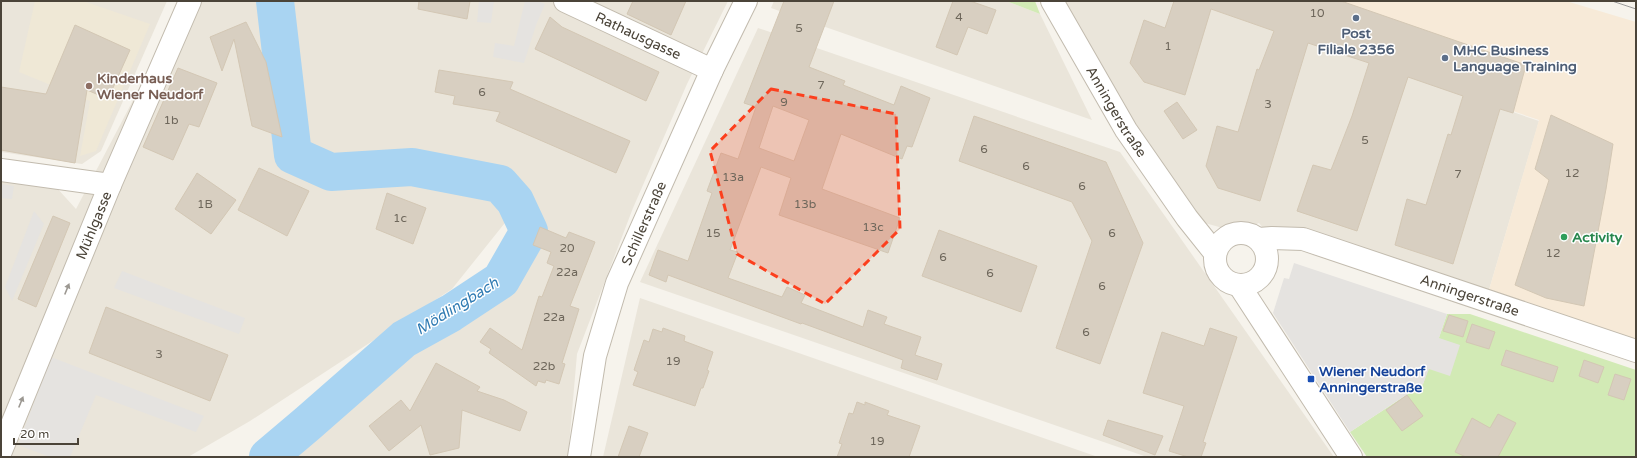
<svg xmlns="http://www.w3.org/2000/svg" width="1637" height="458" viewBox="0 0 1637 458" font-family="'Varela Round',sans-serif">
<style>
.residential{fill:#eae5da}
.commercial{fill:#f7ead8}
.education{fill:#efe8d6}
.green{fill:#d2eab5}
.parking{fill:#e5e3e0}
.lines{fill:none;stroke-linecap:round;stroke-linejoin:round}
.river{stroke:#a9d4f2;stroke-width:38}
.building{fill:#d8cfc1;stroke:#d3c7b4;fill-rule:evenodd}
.minor-casing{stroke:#c2bbae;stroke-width:24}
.minor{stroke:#fff;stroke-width:22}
.tram{stroke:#9a9a9a;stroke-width:1}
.oneway{fill:#9c9892}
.marked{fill:#fc3f1d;fill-opacity:0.2;stroke:#fc3f1d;stroke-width:3;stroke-dasharray:8 5;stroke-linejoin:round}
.service-dot{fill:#5c6f8a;stroke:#fff;stroke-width:1.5}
.education-dot{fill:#8d6e63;stroke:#fff;stroke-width:1.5}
.leisure-dot{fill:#2e9e5b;stroke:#fff;stroke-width:1.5}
.transit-dot{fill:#1a4fb4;stroke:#fff;stroke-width:1.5}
.labels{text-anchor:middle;stroke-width:3;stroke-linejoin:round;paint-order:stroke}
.number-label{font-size:12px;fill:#6e675b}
.service-label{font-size:14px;font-weight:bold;fill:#4e5e75;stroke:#fff}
.street-label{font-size:14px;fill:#4b4439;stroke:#fff}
.education-label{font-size:14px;font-weight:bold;fill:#785e54;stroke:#fff;text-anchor:start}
.leisure-label{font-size:14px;font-weight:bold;fill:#27864d;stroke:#fff;text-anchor:start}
.transit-label{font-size:14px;font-weight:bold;fill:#164399;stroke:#fff;text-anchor:start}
.water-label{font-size:15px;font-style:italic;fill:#2e7ab2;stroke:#fff}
</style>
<rect width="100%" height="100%" fill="#f6f3ec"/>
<!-- residential -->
<g class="residential">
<polygon points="1,1 167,1 101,151 82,164 1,152"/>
<polygon points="185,1 274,1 292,161 333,177 413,176 500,189 508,219 452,289 250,421 188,457 1,457 1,181 56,187 76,209"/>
<polygon points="287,1 728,1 687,84 633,208 577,354 568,457 276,457 286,448 515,276 541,216 532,196 508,178 454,163 342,163 301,151"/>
<polygon points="774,1 1006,1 1040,14 1092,120 771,8"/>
<polygon points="1051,1 1187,1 1539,121 1486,300 1264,229 1259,223 1237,232 1187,218"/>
<polygon points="758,28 1120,152 1334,457 1147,457 640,282"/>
<polygon points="640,298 1098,457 603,457"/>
</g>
<!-- commercial -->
<polygon class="commercial" points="1187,1 1566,1 1636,22 1636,351 1486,300 1539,120"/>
<!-- education -->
<polygon class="education" points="35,1 83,1 150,24 96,151 80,156 90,101 19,72"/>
<!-- green -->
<g class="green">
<polygon points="1006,1 1035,1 1040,14"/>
<polygon points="1447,314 1470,314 1636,370 1636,457 1367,457 1350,432 1423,384"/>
</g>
<!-- parking -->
<g class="parking">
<polygon points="479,1 494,1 491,23 477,22"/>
<polygon points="525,1 538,1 545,4 536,25 524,63 493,57 495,43 514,46"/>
<polygon points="1,184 14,186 12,199 1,198"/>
<polygon points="34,211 44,224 12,301 5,287"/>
<polygon points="1294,263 1447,314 1439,338 1460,345 1450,376 1429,369 1423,384 1350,432 1273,313 1284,278 1289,279"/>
<polygon points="122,271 245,318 239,334 114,288"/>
<polygon points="51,357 204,416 196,432 96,395 70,457 50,457 18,445"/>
</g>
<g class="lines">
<!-- river -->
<polyline class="river" points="268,457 307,424 404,339 451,313 501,280 529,231 515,201 500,184 412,167 331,172 293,155 275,1"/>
</g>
<!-- building -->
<g class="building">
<polygon points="419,1 470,1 467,19 418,9"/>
<polygon points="633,1 686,1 671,35 627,14"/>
<path d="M784,1H834L809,67L845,81L843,85L894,105L901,86L930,98L912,147L907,146L902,159L841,134L822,189L900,218L888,253L779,215L791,178L761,167L730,250L738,252L728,278L782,297L787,287L805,295L801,303L863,327L868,310L887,317L884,324L921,337L915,355L942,364L937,380L901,368L903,360L802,323L801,324L668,275L666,282L649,275L658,250L688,261L712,193L707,191L721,153L738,159L756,107L744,103ZM773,106L809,120L794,161L759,148Z"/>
<polygon points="953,1 970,1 996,10 987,34 968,27 957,55 936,47"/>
<polygon points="1174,1 1341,1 1526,65 1513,113 1500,109 1453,264 1395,245 1407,199 1426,205 1448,134 1451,135 1463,96 1408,77 1357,231 1297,211 1313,165 1331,170 1352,116 1369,63 1308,43 1260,201 1218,188 1206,166 1217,126 1238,132 1257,69 1259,70 1274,31 1211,9 1185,95 1144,82 1130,63 1144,20 1165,28"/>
<polygon points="550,17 562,27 659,72 646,101 535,49"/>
<polygon points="246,22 266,62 282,137 252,126 234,39 222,71 210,37"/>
<polygon points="75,25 130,50 108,99 87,90 75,163 1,150 1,87 46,94"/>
<polygon points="178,68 217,83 199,127 189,124 173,160 143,147"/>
<polygon points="439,70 513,82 510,89 630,141 616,173 496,121 500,112 453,104 455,96 435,92"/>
<polygon points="1177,102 1197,130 1183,139 1164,111"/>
<polygon points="1551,115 1613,144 1606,189 1584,306 1546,298 1515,285 1549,180 1535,169"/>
<polygon points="974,116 1106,162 1143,243 1100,364 1056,348 1092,241 1072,202 959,161"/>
<polygon points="259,168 309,191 287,236 238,210"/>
<polygon points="197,173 236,200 211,234 175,209"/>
<polygon points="387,193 426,208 413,244 376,229"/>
<polygon points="53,216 70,223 36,307 18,299"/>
<polygon points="540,227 566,238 569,232 595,242 570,306 579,309 562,363 565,364 559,384 546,380 545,383 538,381 536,386 489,353 491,349 480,342 490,328 522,350 539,296 542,297 554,266 547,263 551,252 533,245"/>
<polygon points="939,230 1037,266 1021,312 922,276"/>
<polygon points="106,307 228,355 210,401 89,353"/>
<polygon points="1449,315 1468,321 1463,337 1443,331"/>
<polygon points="1472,324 1495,332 1489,349 1466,342"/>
<polygon points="663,328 685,336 684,341 713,352 707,370 709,371 703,388 701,388 695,406 633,385 638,372 634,370 644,340 649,342 653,329 662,332"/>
<polygon points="1210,328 1237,337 1203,442 1206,443 1201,457 1188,457 1169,451 1184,406 1143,393 1162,332 1204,346"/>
<polygon points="1506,350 1558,367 1553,382 1501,365"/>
<polygon points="1584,360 1604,367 1598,383 1579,376"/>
<polygon points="436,363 480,387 477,391 504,400 527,412 520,431 462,410 459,448 430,455 421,425 389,451 369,426 401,400 410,411"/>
<polygon points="1615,374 1631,379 1624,400 1608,395"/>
<polygon points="1407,395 1423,416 1402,431 1386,410"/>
<polygon points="857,402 865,405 865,402 889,411 887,415 920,426 909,457 837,457 842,444 839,443 849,413 853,414"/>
<polygon points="1498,414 1516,423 1498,457 1466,457 1455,452 1472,418 1490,428"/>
<polygon points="1108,420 1163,436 1155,455 1103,435"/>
<polygon points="629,426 648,433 639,457 618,457"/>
</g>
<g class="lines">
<!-- minor casing -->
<g class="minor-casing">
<g id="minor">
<path id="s1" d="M565,1L712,70"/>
<path id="s2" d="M1052,1L1126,130L1187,218L1215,253"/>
<polyline points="1,170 110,185"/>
<circle cx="1241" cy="259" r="26"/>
<path id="s3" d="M1259,239L1272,238L1303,239L1636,351"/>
<polyline points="1239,285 1351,457"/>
<path id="s4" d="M1,451L110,185L190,1"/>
<path id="s5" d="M579,457L595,356L617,283L712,70L746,1"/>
</g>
</g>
<!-- minor -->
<use href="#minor" class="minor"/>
<!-- tram -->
<polyline class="tram" points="1612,1 1636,9"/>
</g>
<!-- one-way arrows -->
<defs><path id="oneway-solid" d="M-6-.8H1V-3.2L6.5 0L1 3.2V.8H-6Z"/></defs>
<g class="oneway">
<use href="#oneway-solid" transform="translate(67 289) rotate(-68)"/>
<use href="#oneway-solid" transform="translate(21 402) rotate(-68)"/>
</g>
<!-- marked area -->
<path class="marked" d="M771,89L896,114L900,229L825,304L737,254L710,151Z"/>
<!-- markers -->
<g class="service-dot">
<circle cx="1356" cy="18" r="4"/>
<circle cx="1445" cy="58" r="4"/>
</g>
<circle class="education-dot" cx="89" cy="86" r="4"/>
<circle class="leisure-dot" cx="1564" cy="237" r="4"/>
<rect class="transit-dot" x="1307" y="375" width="8" height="8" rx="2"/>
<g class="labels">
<!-- number labels -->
<g class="number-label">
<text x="1317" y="17">10</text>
<text x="959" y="21">4</text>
<text x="799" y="32">5</text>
<text x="1168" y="50">1</text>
<text x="821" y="89">7</text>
<text x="482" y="96">6</text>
<text x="784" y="106">9</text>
<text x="1268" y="108">3</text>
<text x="171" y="124">1b</text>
<text x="1365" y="144">5</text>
<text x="984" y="153">6</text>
<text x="1026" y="170">6</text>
<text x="1572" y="177">12</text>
<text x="1458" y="178">7</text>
<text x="733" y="181">13a</text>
<text x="1082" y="190">6</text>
<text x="205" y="208">1B</text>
<text x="805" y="208">13b</text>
<text x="400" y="222">1c</text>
<text x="873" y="231">13c</text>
<text x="713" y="237">15</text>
<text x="1112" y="237">6</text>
<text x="567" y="252">20</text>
<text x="1553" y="257">12</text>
<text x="943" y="261">6</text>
<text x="567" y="276">22a</text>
<text x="990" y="277">6</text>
<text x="1102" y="290">6</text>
<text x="554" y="321">22a</text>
<text x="1086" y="336">6</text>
<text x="159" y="358">3</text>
<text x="673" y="365">19</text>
<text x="544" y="370">22b</text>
<text x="877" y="445">19</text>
</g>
<!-- service labels -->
<g class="service-label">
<text x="1356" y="38">Post<tspan x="1356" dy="16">Filiale 2356</tspan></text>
<text x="1453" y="55" text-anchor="start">MHC Business<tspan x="1453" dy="16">Language Training</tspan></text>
</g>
<!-- street labels -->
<g class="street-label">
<text dy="5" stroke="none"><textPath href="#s1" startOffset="81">Rathausgasse</textPath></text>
<text dy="5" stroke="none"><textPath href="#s2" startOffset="128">Anningerstraße</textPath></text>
<text dy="5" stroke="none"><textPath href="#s5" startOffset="244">Schillerstraße</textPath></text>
<text dy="5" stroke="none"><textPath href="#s4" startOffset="244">Mühlgasse</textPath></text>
<text dy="5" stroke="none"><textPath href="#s3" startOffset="220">Anningerstraße</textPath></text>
</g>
<!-- education labels -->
<g class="education-label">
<text x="97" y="83">Kinderhaus<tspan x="97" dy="16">Wiener Neudorf</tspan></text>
</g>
<!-- leisure labels -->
<g class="leisure-label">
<text x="1572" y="242">Activity</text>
</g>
<!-- transit labels -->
<g class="transit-label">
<text x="1319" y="376">Wiener Neudorf<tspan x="1319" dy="16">Anningerstraße</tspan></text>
</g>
<!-- water labels -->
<g class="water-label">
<text transform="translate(457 306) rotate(-32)" y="5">Mödlingbach</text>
</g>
</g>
<!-- border -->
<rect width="1637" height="458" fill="none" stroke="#4b4439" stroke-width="4"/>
<!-- scale -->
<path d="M14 438v6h64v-6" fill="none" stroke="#4b4439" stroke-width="2"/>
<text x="20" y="438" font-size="12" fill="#4b4439" stroke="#ffffff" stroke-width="3" paint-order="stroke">20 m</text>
</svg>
